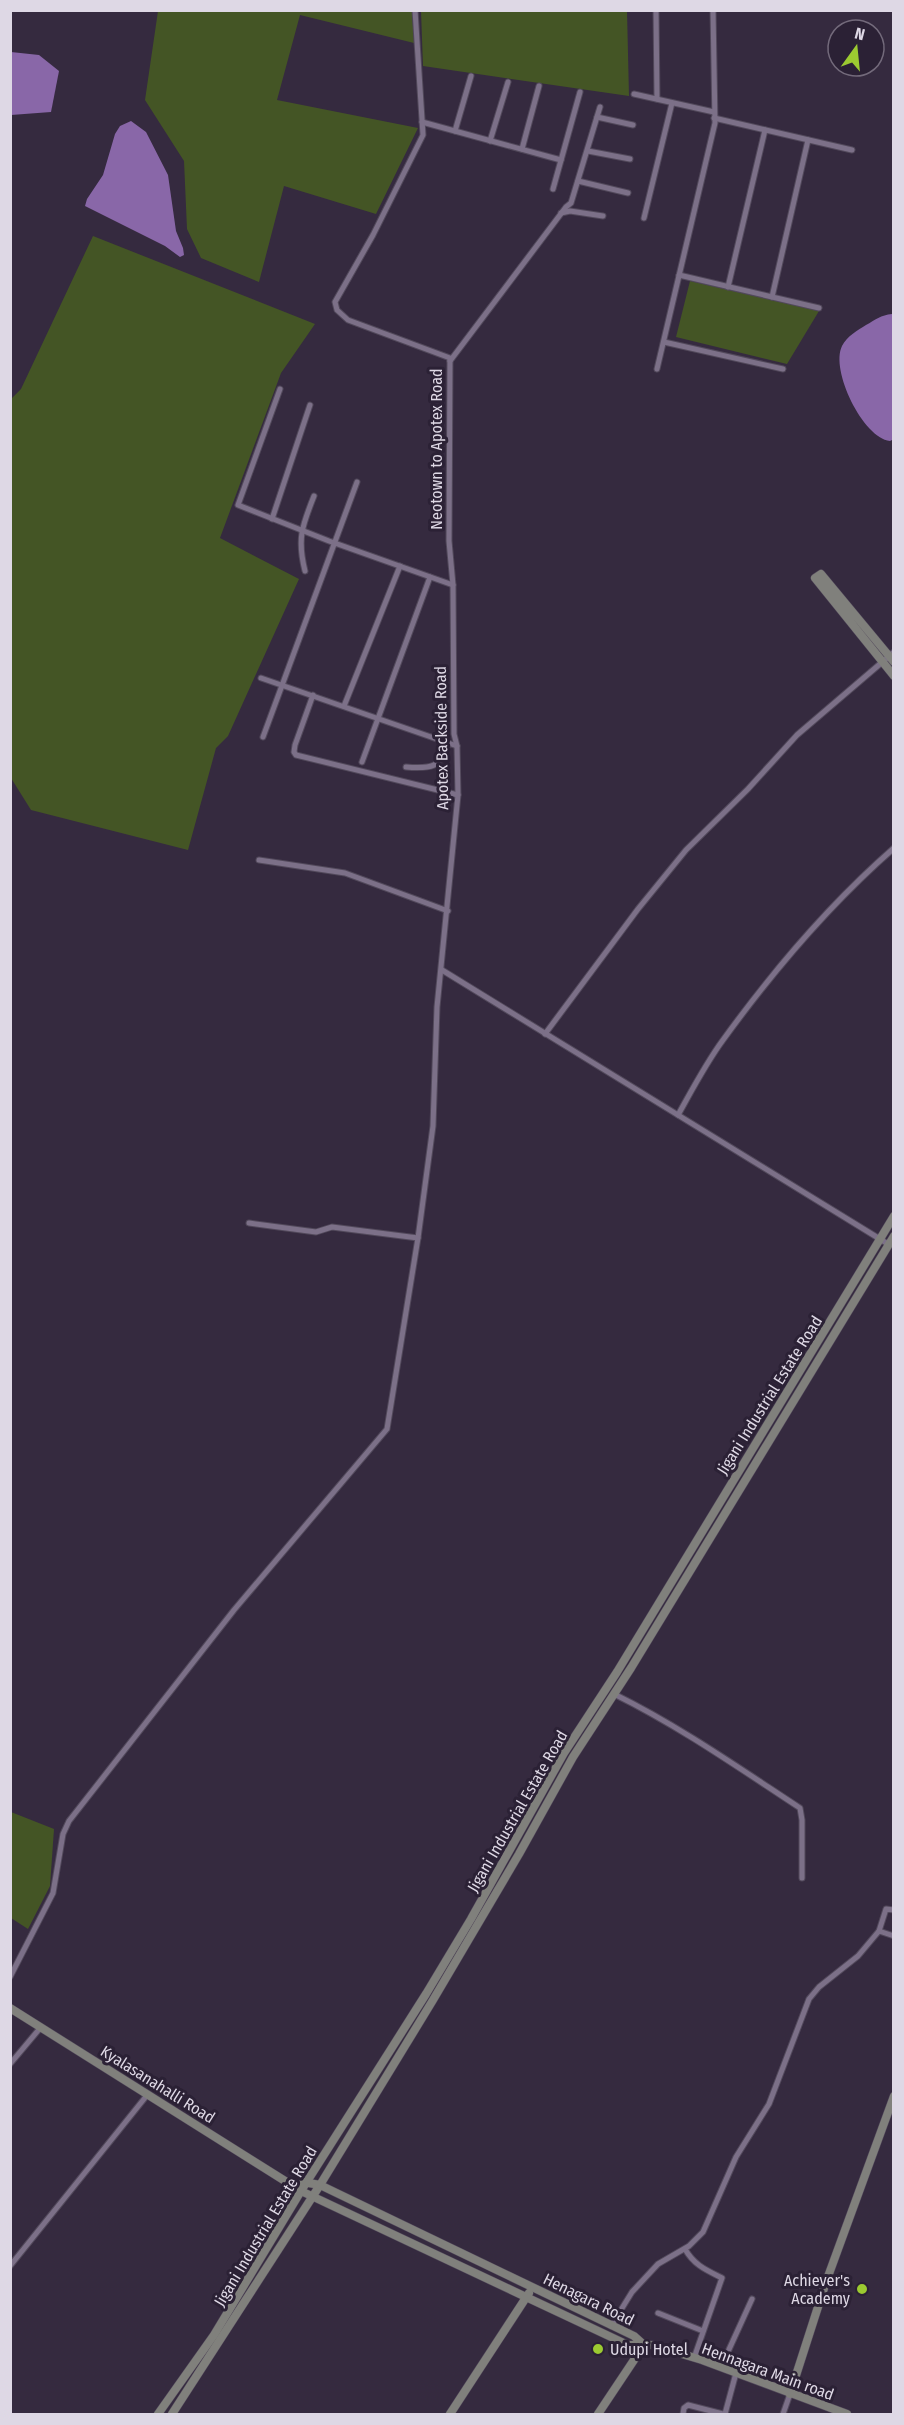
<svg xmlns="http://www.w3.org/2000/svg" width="904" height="2425" viewBox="0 0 904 2425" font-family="'Fira Sans Condensed',sans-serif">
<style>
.green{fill:#445525}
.water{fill:#8967a8}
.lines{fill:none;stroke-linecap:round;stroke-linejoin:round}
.street-casing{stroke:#52495b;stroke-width:7}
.secondary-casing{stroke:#52495b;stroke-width:9}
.street{stroke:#7c7088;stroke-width:5}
.secondary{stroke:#80807c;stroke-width:8}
.poi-dot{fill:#9cca31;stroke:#2b2135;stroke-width:2}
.labels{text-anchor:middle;stroke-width:6;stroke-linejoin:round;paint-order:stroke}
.street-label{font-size:16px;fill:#ded8e5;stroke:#2b2135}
.poi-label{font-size:16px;fill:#ded8e5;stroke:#2b2135;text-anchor:end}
</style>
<rect width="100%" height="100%" fill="#352a3f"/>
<!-- green -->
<g class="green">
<polygon points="158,11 412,11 414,43 300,15 277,100 418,128 376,214 284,186 259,282 201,258 187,229 184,161 145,100"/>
<polygon points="421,11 627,11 629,96 423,66"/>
<polygon points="93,236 315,324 281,373 220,538 299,579 228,736 216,748 188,850 31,810 11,778 11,399 21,389"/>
<polygon points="690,281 819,311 787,364 676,337"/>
<polygon points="11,1812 54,1829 50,1886 28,1929 11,1918"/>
</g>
<!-- water -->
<g class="water">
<polygon points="11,52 39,55 59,71 51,112 11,115"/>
<polygon points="131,121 146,132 168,175 176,231 183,248 184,255 180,257 165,246 85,206 87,199 103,175 115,134 120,126"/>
<path d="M892,314L894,317V439L890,441C863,438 830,370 842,346C847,336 858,330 866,325C875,320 881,315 892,314Z"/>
</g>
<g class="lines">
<!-- street casing -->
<g class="street-casing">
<g id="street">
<polyline points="656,10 657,99"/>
<polyline points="634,94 714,112"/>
<polyline points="597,117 633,125"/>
<polyline points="714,118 852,150"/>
<polyline points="422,122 561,160"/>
<polyline points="455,131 471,76"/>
<polyline points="490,141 508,82"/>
<polyline points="522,149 539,86"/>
<polyline points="588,151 630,159"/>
<polyline points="578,181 628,193"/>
<polyline points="553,189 580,92"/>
<polyline points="561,213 570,211 603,216"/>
<polyline points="644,218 672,103"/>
<polyline points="679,275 819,308"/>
<polyline points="728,287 765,130"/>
<polyline points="772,297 808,140"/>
<polyline points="664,342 783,369"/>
<polyline points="450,361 566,207 571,203 600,107"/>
<polyline points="657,369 715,123 713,10"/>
<polyline points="280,389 238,505 329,541 453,585"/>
<polyline points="272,519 310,405"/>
<path d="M305,571C297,539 302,526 314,496"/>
<polyline points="261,678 457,746"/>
<polyline points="313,695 295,745 294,752 296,755 458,795"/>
<polyline points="344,706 400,566"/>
<polyline points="263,737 357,482"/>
<polyline points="362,762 430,577"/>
<path d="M406,767C429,769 443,768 448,743"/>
<polyline points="259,860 345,873 448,911"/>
<polyline points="442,970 888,1244"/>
<polyline points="545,1034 638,909 686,850 748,789 797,735 894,652"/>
<path d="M678,1115C692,1090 706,1063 723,1040C773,971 830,904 894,848"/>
<polyline points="249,1223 316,1232 332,1227 418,1238"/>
<path d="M614,1694C679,1726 739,1768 800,1808L802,1820V1878"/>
<polyline points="879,1931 886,1909 894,1910"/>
<polyline points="10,1977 53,1893 63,1834 69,1821 234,1610 387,1429 418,1238 433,1126 437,1007 458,795 457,746 454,734 453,585 449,541 450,358 348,320 337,310 335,302 373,235 423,135 415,10"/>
<polyline points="10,2064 41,2027"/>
<path d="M685,2249C694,2265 706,2270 722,2278L694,2358"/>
<polyline points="10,2266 148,2094"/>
<polyline points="658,2313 703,2331"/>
<polyline points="611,2326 632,2292 658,2264 689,2246 703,2232 736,2157 769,2104 809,1999 819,1987 858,1956 879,1931 894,1936"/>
<polyline points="721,2367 752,2299"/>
<polyline points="683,2414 684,2408 688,2405 723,2414"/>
<polyline points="725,2414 736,2373"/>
<polyline points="783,2414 790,2394"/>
</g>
</g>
<!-- secondary casing -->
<g class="secondary-casing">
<g id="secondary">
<polyline points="894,662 821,574 815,578 894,676"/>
<polyline points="10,2008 301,2191 628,2345 652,2345 702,2360 847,2414"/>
<polyline points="303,2182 320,2185 634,2336 644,2345"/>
<polyline points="790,2394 826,2282 894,2096"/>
<polyline points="158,2414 214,2335 301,2191 426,1994 471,1919 564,1753 617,1672 894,1216"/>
<polyline points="172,2414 320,2185 433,2000 519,1854 573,1757 631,1668 894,1236"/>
<polyline points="450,2414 529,2293"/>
<polyline points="598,2414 644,2345"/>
</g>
</g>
<!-- street -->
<use href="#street" class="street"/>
<!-- secondary -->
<use href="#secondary" class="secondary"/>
</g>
<!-- markers -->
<g class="poi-dot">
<circle cx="862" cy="2289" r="6"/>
<circle cx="598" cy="2349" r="6"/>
</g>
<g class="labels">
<!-- street labels -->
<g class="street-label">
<text transform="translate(436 449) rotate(-90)" y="6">Neotown to Apotex Road</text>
<text transform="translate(441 738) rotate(-91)" y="6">Apotex Backside Road</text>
<text transform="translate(769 1395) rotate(-58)" y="6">Jigani Industrial Estate Road</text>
<text transform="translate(517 1811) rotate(-60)" y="6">Jigani Industrial Estate Road</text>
<text transform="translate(158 2084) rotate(32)" y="6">Kyalasanahalli Road</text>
<text transform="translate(265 2226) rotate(-59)" y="6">Jigani Industrial Estate Road</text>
<text transform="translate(589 2299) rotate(26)" y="6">Henagara Road</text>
<text transform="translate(768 2371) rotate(20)" y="6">Hennagara Main road</text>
</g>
<!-- poi labels -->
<g class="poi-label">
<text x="850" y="2286">Achiever's<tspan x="850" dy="18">Academy</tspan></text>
<text x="610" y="2355" text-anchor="start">Udupi Hotel</text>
</g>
</g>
<!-- border -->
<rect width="904" height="2425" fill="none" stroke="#ded8e5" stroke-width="24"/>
<!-- north arrow -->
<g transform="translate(856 48) rotate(15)"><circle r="28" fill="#2b2135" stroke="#736a7b" stroke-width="1.5"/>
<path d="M0-4.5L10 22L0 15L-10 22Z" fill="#9cca31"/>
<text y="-9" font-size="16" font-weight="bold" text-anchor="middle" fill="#ded8e5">N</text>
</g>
</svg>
